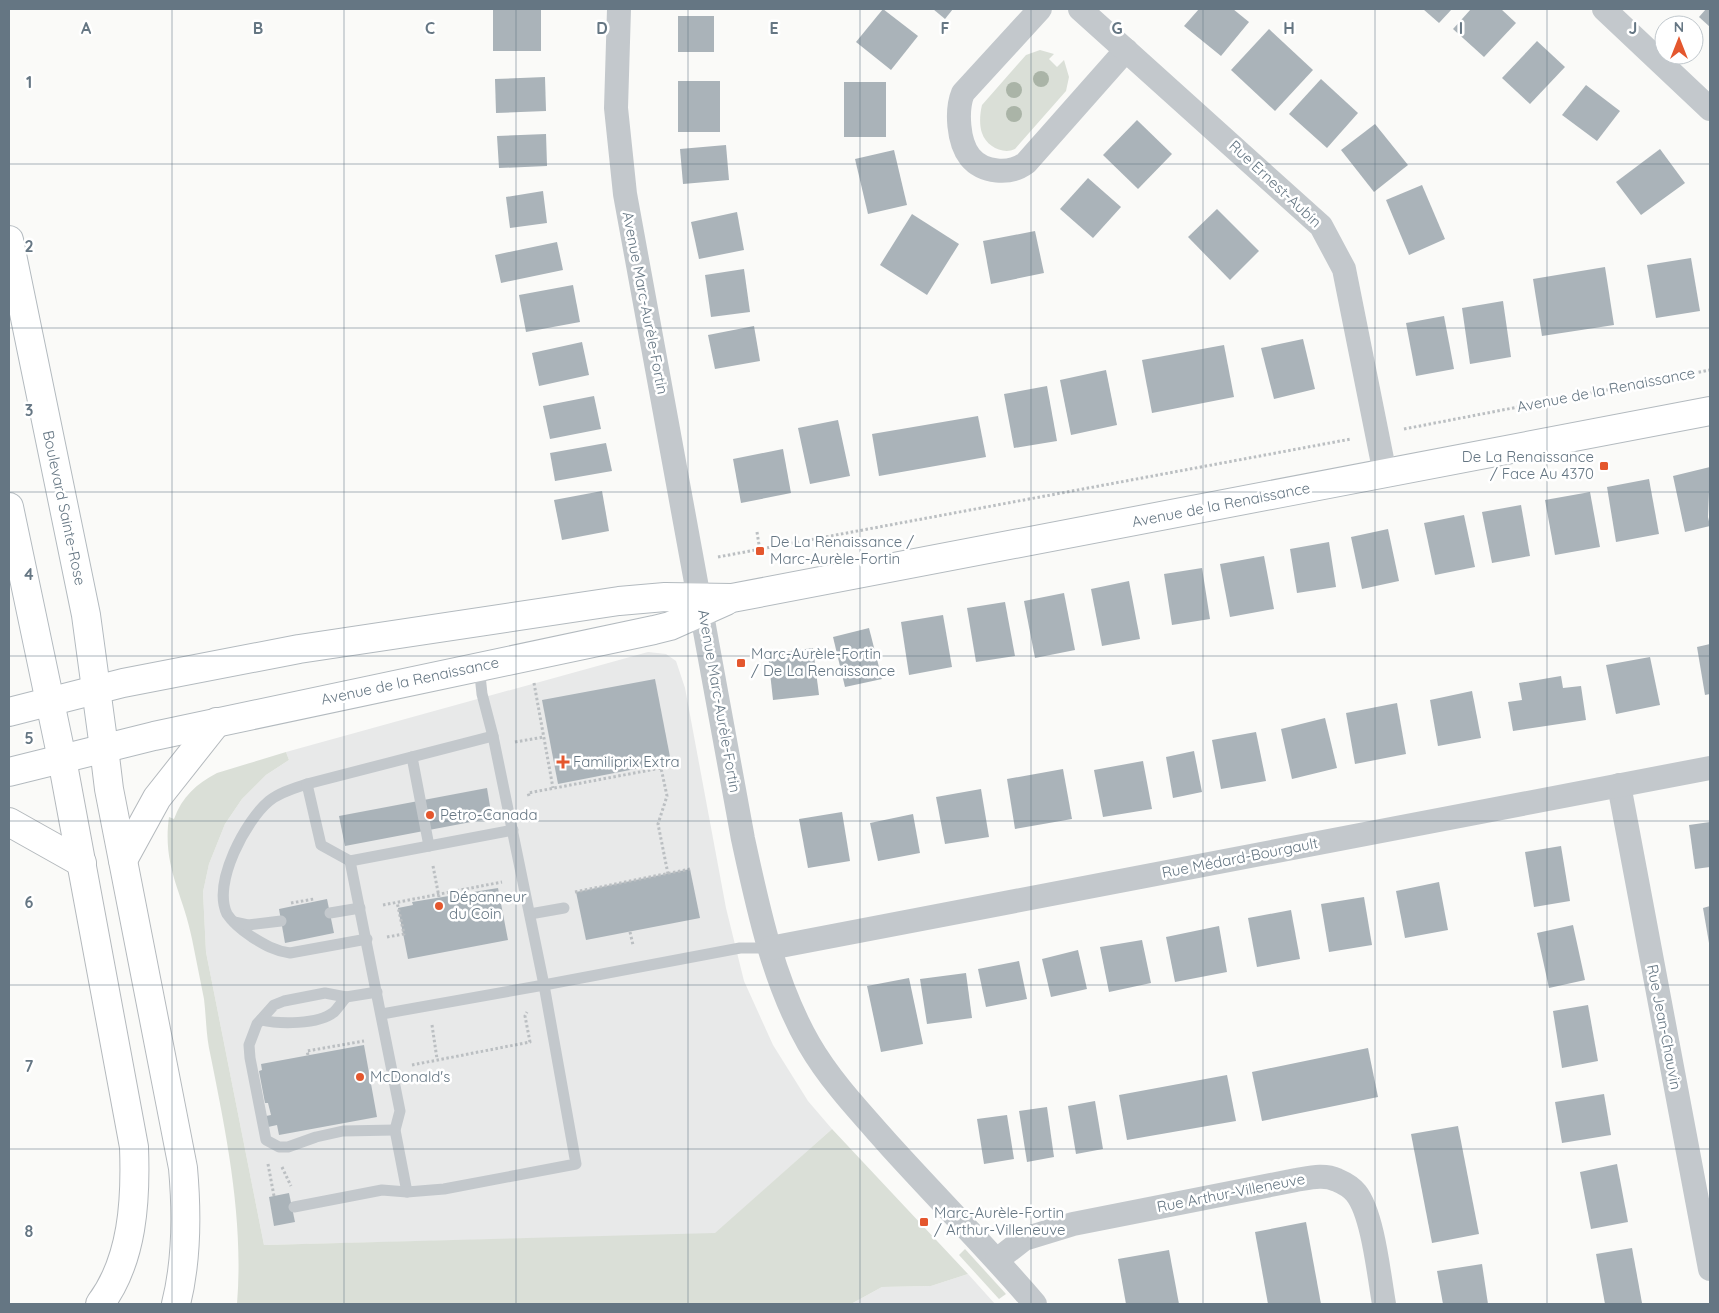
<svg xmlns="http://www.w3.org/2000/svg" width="1719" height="1313" viewBox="0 0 1719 1313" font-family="Quicksand,sans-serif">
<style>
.built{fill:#e8e9e9}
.green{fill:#dadfd7}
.building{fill:#aab3b9}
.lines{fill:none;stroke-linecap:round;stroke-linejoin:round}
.secondary-casing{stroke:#b3babf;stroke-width:30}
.highway-casing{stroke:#b4b9bd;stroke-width:30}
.path{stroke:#bbbfc2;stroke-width:3;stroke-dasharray:2.5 2.5;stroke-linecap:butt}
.lane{stroke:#c3c8cc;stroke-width:11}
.street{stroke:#c3c8cc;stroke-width:24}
.secondary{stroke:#fff;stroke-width:28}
.highway{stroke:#fff;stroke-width:28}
.tree{fill:#aab4a7}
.grid{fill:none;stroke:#657683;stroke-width:1;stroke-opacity:0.55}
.poi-dot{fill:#e4572e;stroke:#fff;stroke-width:2}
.labels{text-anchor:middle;stroke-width:5;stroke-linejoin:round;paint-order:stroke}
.street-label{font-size:15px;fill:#657683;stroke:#fff}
.poi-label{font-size:15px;fill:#657683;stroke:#fff;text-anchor:start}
.grid-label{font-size:16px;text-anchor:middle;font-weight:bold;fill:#657683;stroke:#fff;stroke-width:5;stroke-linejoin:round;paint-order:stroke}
</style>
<rect width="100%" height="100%" fill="#fafaf8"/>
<!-- built -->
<g class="built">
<polygon points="648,652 666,654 676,661 685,688 726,908 744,981 773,1045 808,1101 832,1129 715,1234 264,1245 206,952 203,892 209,864 225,824 242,799 266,775 289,760 286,752"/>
<polygon points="968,1274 995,1304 851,1304 882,1287 931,1286"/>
</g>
<!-- green -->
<g class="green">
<path d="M1040,50L1054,54L1049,59L1057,67L1064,60L1069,77L1066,91L1015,149C1003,155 986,146 982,133C979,125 980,113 982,105L1026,55Z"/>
<path d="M286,752L289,760L266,775L242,799L225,824L209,864L203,892L206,952L264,1245L715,1233L832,1129L968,1274L931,1286L882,1287L851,1304H237C244,1218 226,1132 209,1048C206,1032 206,1015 204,999C200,979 196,959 192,939C183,893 162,867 169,817L174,819C182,797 196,784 217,773Z"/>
<polygon points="965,1249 1006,1294 999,1299 959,1255"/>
</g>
<!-- building -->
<g class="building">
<rect x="493" y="9" width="48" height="42"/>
<polygon points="883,9 918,36 891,70 856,42"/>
<polygon points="933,9 953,9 945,19"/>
<polygon points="1199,9 1233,9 1249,22 1221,56 1184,26"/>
<polygon points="1423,9 1452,9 1439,23"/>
<polygon points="1471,9 1501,9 1516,23 1484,57 1453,29"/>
<polygon points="1706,9 1710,9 1710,27 1699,17"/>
<rect x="678" y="16" width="36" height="36"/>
<polygon points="1269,29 1313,70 1275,111 1231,70"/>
<polygon points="1537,41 1565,67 1530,104 1502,78"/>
<polygon points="545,77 546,111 496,113 495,79"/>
<polygon points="1321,79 1358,113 1327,148 1289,114"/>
<rect x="678" y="81" width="42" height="51"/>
<rect x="844" y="82" width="42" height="55"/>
<polygon points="1586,85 1620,111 1597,141 1562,115"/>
<polygon points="1137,120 1172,154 1138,189 1103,155"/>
<polygon points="1375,124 1408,165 1374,192 1341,150"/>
<polygon points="546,134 547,166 499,168 497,136"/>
<polygon points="726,145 729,180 683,184 680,149"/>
<polygon points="1660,149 1685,183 1641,215 1616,182"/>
<polygon points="894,150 907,205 868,214 855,159"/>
<polygon points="1088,178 1121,207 1093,238 1060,209"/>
<polygon points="1422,185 1445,239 1409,255 1386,200"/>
<polygon points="543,191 547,223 510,228 506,197"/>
<polygon points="1217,209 1259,251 1230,280 1188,237"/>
<polygon points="737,212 744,250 699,259 691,222"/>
<polygon points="912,214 959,244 927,295 880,265"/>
<polygon points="1035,231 1044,273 991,284 983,241"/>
<polygon points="557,242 563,270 501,283 495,255"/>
<polygon points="1691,258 1700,311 1656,318 1647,265"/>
<polygon points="1605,267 1614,325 1542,336 1533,279"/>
<polygon points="744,269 750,312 711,317 705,275"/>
<polygon points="573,285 580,322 526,332 519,295"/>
<polygon points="1503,301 1511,357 1470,364 1462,308"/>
<polygon points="1444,316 1454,369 1416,376 1406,323"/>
<polygon points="754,326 760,361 715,369 708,335"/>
<polygon points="1303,339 1315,389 1274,399 1261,348"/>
<polygon points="582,342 589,375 539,386 532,353"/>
<polygon points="1224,345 1234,397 1152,413 1142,360"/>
<polygon points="1106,370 1117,425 1071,435 1060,380"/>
<polygon points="1047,386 1057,441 1014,448 1004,394"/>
<polygon points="594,396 601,429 550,439 543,406"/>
<polygon points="978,416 986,457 879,476 872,434"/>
<polygon points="838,420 850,476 810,484 798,428"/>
<polygon points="606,443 612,471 555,481 550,453"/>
<polygon points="783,449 791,493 741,503 733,459"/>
<polygon points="1710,467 1708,517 1710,526 1685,532 1673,476"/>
<polygon points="1649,479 1659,534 1616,542 1607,487"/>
<polygon points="602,491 609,531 562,540 554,500"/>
<polygon points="1590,492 1600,547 1555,555 1545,500"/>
<polygon points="1521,505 1530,556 1492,563 1482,512"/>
<polygon points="1464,515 1475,567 1435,575 1424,523"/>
<polygon points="1388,529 1399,581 1362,589 1351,537"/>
<polygon points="1329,542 1336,587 1297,593 1290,549"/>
<polygon points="1264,556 1274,609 1230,617 1220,564"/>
<polygon points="1202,568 1210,619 1172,625 1164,574"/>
<polygon points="1129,581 1140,639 1102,646 1091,589"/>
<polygon points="1064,593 1075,650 1035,658 1024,601"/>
<polygon points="1005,602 1015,656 976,662 967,608"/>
<polygon points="943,615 952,667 909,675 901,622"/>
<polygon points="869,628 882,679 845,687 833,637"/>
<polygon points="1710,644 1710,694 1705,695 1697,647"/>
<polygon points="813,648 819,695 773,700 768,654"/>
<polygon points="1650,657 1660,705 1616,714 1606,665"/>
<polygon points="1561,676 1563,688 1581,686 1586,720 1513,731 1508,702 1522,700 1519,683"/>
<polygon points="655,679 671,762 558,784 542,700"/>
<polygon points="1472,691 1481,738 1438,746 1430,700"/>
<polygon points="1397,703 1406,754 1355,764 1346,713"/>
<polygon points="1325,718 1337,768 1292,779 1281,729"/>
<polygon points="1256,732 1266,781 1221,789 1212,740"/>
<polygon points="1194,751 1202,792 1173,798 1166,757"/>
<polygon points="1143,761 1152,809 1103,817 1094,770"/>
<polygon points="1063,769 1072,819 1015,829 1007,779"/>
<polygon points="487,788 492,818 345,846 339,816"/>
<polygon points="981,789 989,837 945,844 936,797"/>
<polygon points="842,812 850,861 808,868 799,819"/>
<polygon points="913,814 920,853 878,861 870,823"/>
<polygon points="1710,822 1710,867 1695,869 1689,825"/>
<polygon points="1561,846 1570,901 1534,907 1525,852"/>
<polygon points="690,869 700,918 586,940 576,892"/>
<polygon points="1439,882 1448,930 1405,938 1396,891"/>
<polygon points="498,888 508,940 408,959 398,908 413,905 412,902"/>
<polygon points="1364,897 1372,945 1329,952 1321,904"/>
<polygon points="327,899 334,933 285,943 279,909"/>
<polygon points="1710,906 1710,943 1709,943 1703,908"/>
<polygon points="1291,910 1300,959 1257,967 1248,918"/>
<polygon points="1573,925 1585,980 1549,988 1537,933"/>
<polygon points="1219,926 1227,972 1175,982 1166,937"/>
<polygon points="1142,940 1151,983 1109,992 1100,947"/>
<polygon points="1078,950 1087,989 1051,997 1042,959"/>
<polygon points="1019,961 1027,999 986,1007 978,969"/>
<polygon points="966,973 972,1018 927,1024 920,979"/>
<polygon points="909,978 923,1044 881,1052 867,986"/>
<polygon points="1588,1005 1598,1061 1562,1068 1553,1011"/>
<polygon points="364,1045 377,1117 279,1135 277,1125 268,1127 266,1116 271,1115 268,1103 265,1103 259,1071 262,1070 261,1064"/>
<polygon points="1368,1048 1378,1097 1262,1121 1252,1072"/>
<polygon points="1227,1075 1236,1121 1127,1140 1119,1095"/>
<polygon points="1604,1094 1611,1135 1562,1143 1555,1102"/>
<polygon points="1095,1101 1103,1149 1076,1154 1068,1106"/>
<polygon points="1047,1107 1054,1157 1027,1162 1019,1111"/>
<polygon points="1007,1115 1014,1159 984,1164 977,1119"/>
<polygon points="1458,1126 1479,1234 1432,1243 1411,1134"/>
<polygon points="1617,1164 1628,1222 1591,1229 1580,1172"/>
<polygon points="289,1193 295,1222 274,1226 269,1197"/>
<polygon points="1306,1222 1321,1304 1268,1304 1255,1232"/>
<polygon points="1632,1248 1642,1303 1605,1304 1596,1254"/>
<polygon points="1169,1250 1179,1304 1126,1304 1118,1259"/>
<polygon points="1482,1264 1488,1304 1443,1304 1437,1271"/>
</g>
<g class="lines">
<!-- secondary casing -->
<g class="secondary-casing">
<g id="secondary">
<polyline points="9,240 86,615 104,748"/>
<polyline points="9,507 62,759"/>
<polyline points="9,712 123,683 299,649 619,601 665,597 732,598 1710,411"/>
<polyline points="9,772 154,736 654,630 670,626 726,601"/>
</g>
</g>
<!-- highway casing -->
<g class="highway-casing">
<g id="highway">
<path d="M104,748L109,789L183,1168C187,1213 187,1260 176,1304"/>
<path d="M62,759L134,1147C136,1200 133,1260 100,1304"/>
<polyline points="9,822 82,863"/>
<polyline points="123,860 157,798 217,722"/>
</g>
</g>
<!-- path -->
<g class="path">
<polyline points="1404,429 1710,370"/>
<polyline points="757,532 760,551"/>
<polyline points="718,557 1351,439"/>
<polyline points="534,683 553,788"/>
<polyline points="515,742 544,737"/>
<polyline points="529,796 528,793 661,768 667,796 658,824 668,874"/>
<polyline points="433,866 439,897"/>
<polyline points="575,892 690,869"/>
<polyline points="291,903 314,899"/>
<polyline points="383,905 502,882"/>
<polyline points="630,932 633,945"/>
<polyline points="387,937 404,934 397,902"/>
<polyline points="432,1025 437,1059"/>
<polyline points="308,1055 307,1051 364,1041"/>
<polyline points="412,1065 530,1042 525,1016 527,1012"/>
<polyline points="268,1164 274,1196"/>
<polyline points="282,1167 291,1186"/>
</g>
<!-- lane -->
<g class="lane">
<polyline points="412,757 429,846"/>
<path d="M307,784C295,788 280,792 269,801C246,820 212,883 227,914C233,923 243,931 252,937C265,945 275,951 290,953L367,939"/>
<polyline points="350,861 321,845 307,784 493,736"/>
<polyline points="330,913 360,908"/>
<polyline points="530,914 564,908"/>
<polyline points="234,922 248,925 281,921"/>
<polyline points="377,992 346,997 325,993 284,1001 274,1005 257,1024 249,1045 250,1058 266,1140 279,1147 288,1147 316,1137 343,1131 395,1130"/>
<polyline points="382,1014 544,985 493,736 482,694 479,666"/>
<path d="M261,1020C279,1024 318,1025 334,1012C338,1008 342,1002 346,997"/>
<polyline points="407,1192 395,1130 400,1111 350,861 513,830"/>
<polyline points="294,1207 382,1190 407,1192 444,1189 576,1164 544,985 740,948 770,948"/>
</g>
<!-- street -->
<g class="street">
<path d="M619,9L616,108L625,194L743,839C758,908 773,981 809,1044C831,1082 862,1114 891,1147C939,1200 989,1250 1035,1304"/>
<path d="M1040,9L963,93C956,110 958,142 970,157C983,173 1010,175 1026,163L1126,50"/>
<polyline points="1080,9 1321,226 1344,269 1385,474"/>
<polyline points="1604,9 1710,109"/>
<polyline points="1619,785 1710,1269"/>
<polyline points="770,948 1710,768"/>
<path d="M997,1260L1024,1239L1073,1224L1296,1180C1309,1178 1324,1174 1337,1180C1344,1183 1352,1188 1356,1193C1373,1214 1379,1276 1384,1304"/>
</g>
<!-- secondary -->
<use href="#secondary" class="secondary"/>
<!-- highway -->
<use href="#highway" class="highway"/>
</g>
<!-- trees -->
<g class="tree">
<circle cx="1041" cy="79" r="8"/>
<circle cx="1014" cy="90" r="8"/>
<circle cx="1014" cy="114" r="8"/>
</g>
<!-- grid -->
<path class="grid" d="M172,9V1304M344,9V1304M516,9V1304M688,9V1304M860,9V1304M1031,9V1304M1203,9V1304M1375,9V1304M1547,9V1304M9,164H1710M9,328H1710M9,492H1710M9,656H1710M9,821H1710M9,985H1710M9,1149H1710"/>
<!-- markers -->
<g class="poi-dot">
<rect x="1599" y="461" width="10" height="10" rx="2.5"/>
<rect x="755" y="546" width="10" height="10" rx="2.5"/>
<rect x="736" y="658" width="10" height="10" rx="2.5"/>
<path d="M560.5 754.5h5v5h5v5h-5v5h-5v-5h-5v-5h5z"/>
<circle cx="430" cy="815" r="5"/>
<circle cx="439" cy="906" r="5"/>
<circle cx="360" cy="1077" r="5"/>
<rect x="919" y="1217" width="10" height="10" rx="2.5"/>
</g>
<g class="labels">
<!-- street labels -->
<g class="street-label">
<text transform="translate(1275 184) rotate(43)" y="5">Rue Ernest-Aubin</text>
<text transform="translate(645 303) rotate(79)" y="5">Avenue Marc-Aurèle-Fortin</text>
<text transform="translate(1606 390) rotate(-11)" y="5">Avenue de la Renaissance</text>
<text transform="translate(1221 505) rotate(-11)" y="5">Avenue de la Renaissance</text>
<text transform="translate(64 508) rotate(78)" y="5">Boulevard Sainte-Rose</text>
<text transform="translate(410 681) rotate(-12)" y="5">Avenue de la Renaissance</text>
<text transform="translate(719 701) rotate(80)" y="5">Avenue Marc-Aurèle-Fortin</text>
<text transform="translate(1240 858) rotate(-11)" y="5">Rue Médard-Bourgault</text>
<text transform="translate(1664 1027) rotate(79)" y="5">Rue Jean-Chauvin</text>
<text transform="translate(1231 1193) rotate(-11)" y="5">Rue Arthur-Villeneuve</text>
</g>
<!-- poi labels -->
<g class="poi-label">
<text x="1594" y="462" text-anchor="end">De La Renaissance<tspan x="1594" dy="17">/ Face Au 4370</tspan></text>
<text x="770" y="547">De La Renaissance /<tspan x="770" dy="17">Marc-Aurèle-Fortin</tspan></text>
<text x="751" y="659">Marc-Aurèle-Fortin<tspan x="751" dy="17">/ De La Renaissance</tspan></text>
<text x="573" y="767">Familiprix Extra</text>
<text x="440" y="820">Petro-Canada</text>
<text x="449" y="902">Dépanneur<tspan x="449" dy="17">du Coin</tspan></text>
<text x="370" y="1082">McDonald's</text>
<text x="934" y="1218">Marc-Aurèle-Fortin<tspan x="934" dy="17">/ Arthur-Villeneuve</tspan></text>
</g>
</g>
<g class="grid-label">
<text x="86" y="34">A</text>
<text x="258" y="34">B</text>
<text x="430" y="34">C</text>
<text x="602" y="34">D</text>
<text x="774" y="34">E</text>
<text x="945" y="34">F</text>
<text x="1117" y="34">G</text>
<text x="1289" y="34">H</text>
<text x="1461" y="34">I</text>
<text x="1633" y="34">J</text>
<text x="29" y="88">1</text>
<text x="29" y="252">2</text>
<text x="29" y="416">3</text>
<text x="29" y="580">4</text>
<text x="29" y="744">5</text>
<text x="29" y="908">6</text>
<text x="29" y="1072">7</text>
<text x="29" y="1237">8</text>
</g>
<!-- border -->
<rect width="1719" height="1313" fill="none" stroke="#657683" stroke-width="20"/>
<!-- north arrow -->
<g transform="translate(1679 40)"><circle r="24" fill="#ffffff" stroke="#c1c8cd"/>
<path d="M0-4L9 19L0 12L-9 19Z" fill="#e4572e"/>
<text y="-8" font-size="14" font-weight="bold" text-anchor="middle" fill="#657683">N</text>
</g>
</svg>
